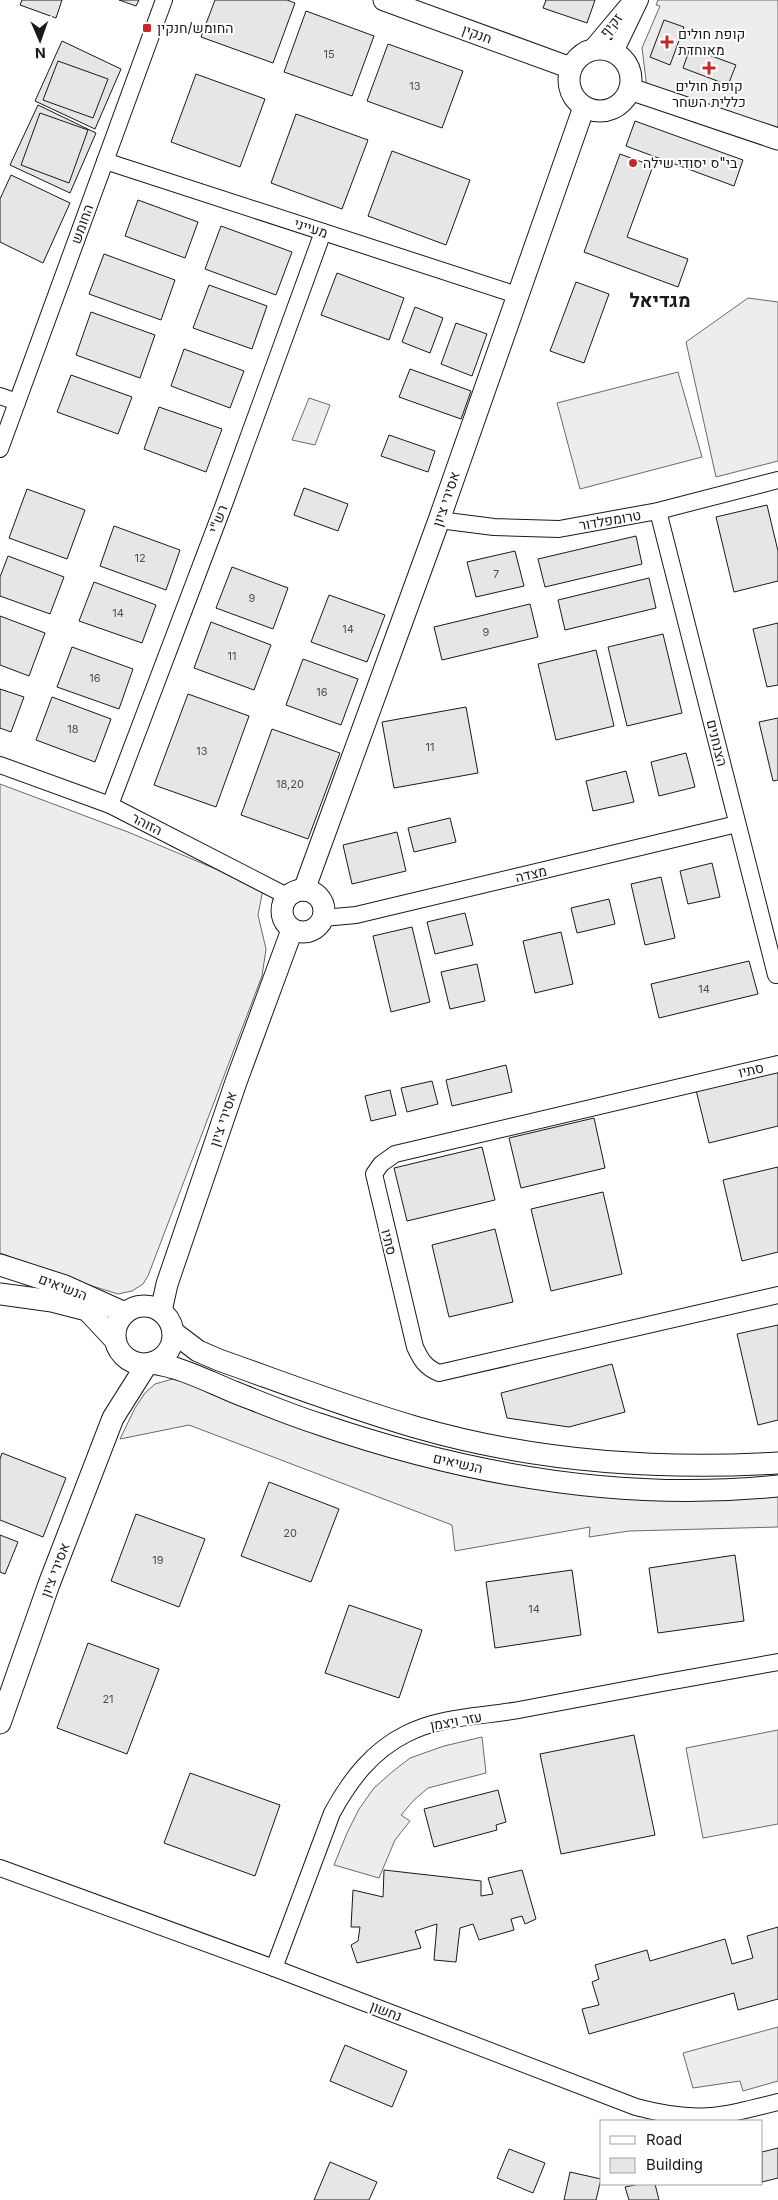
<svg xmlns="http://www.w3.org/2000/svg" width="778" height="2200" viewBox="0 0 778 2200" font-family="Inter,Heebo,sans-serif">
<style>
.built{fill:#ededed;stroke:#6a6a6a}
.building{fill:#e6e6e6;stroke:#1a1a1a}
.lines{fill:none;stroke-linecap:round;stroke-linejoin:round}
.minor-casing{stroke:#1a1a1a;stroke-width:18}
.tertiary-casing{stroke:#1a1a1a;stroke-width:23}
.minor{stroke:#fff;stroke-width:16}
.tertiary{stroke:#fff;stroke-width:21}
.poi-dot{fill:#c62828;stroke:#fff;stroke-width:2}
.labels{text-anchor:middle;stroke-width:4;stroke-linejoin:round;paint-order:stroke}
.number-label{font-size:11px;fill:#4d4d4d}
.street-label{font-size:14px;fill:#1a1a1a;stroke:#fff}
.poi-label{font-size:14px;fill:#1a1a1a;stroke:#fff;text-anchor:start}
.district-label{font-size:19px;font-weight:bold;fill:#1a1a1a;stroke:#fff}
</style>
<rect width="100%" height="100%" fill="#fff"/>
<!-- built -->
<g class="built">
<polygon points="658,0 778,0 778,128 647,88 642,48 660,6 656,5"/>
<polygon points="748,298 778,302 778,461 716,477 686,342"/>
<polygon points="678,372 702,457 580,489 557,403"/>
<polygon points="309,398 330,405 315,445 292,440"/>
<polygon points="0,784 128,832 263,889 258,915 266,949 262,976 148,1276 143,1284 132,1291 118,1294 73,1280 0,1253"/>
<polygon points="176,1378 527,1482 778,1493 778,1527 629,1531 589,1537 590,1527 455,1551 452,1525 189,1425 120,1439 135,1408 145,1393 155,1384"/>
<polygon points="778,1730 778,1824 703,1838 686,1748"/>
<polygon points="482,1737 486,1773 428,1788 414,1800 401,1815 410,1821 395,1840 379,1878 334,1865 347,1833 359,1809 374,1788 392,1772 410,1758 444,1746"/>
<polygon points="778,2027 778,2081 743,2091 740,2081 693,2088 683,2053"/>
</g>
<!-- building -->
<g class="building">
<polygon points="22,0 62,0 56,18 20,5"/>
<polygon points="119,0 139,0 136,6"/>
<polygon points="215,0 287,0 295,3 273,63 201,37"/>
<polygon points="546,0 595,0 587,23 543,8"/>
<polygon points="306,11 374,36 352,96 284,72"/>
<polygon points="664,20 684,27 670,65 650,57"/>
<polygon points="62,41 121,69 95,129 35,101"/>
<polygon points="388,44 463,71 442,128 367,101"/>
<polygon points="690,48 736,65 728,85 683,68"/>
<polygon points="58,61 108,79 93,118 43,100"/>
<polygon points="196,74 265,99 240,167 171,142"/>
<polygon points="38,105 96,133 70,193 10,165"/>
<polygon points="40,113 88,130 69,183 21,165"/>
<polygon points="296,114 368,140 342,209 271,183"/>
<polygon points="635,121 743,160 734,186 626,146"/>
<polygon points="392,151 470,180 446,245 368,216"/>
<polygon points="620,154 653,166 627,237 688,259 678,287 584,252"/>
<polygon points="11,175 70,203 43,263 0,242 0,199"/>
<polygon points="138,200 198,222 185,258 125,236"/>
<polygon points="221,226 292,252 276,295 205,269"/>
<polygon points="104,254 175,280 161,320 89,294"/>
<polygon points="337,273 404,298 389,340 321,315"/>
<polygon points="576,282 609,294 584,363 550,351"/>
<polygon points="209,285 267,306 252,349 193,328"/>
<polygon points="415,307 443,318 430,353 402,342"/>
<polygon points="91,312 155,335 140,378 76,355"/>
<polygon points="456,323 487,334 472,376 441,364"/>
<polygon points="184,349 244,371 230,408 171,386"/>
<polygon points="410,369 471,391 461,419 399,397"/>
<polygon points="71,375 132,397 118,434 57,412"/>
<polygon points="159,407 222,429 206,472 144,449"/>
<polygon points="389,435 435,451 428,472 381,456"/>
<polygon points="304,488 348,504 338,531 294,515"/>
<polygon points="27,489 85,510 67,559 9,538"/>
<polygon points="767,505 778,551 778,581 734,592 716,517"/>
<polygon points="114,526 180,550 166,590 100,566"/>
<polygon points="636,536 642,564 545,587 538,559"/>
<polygon points="515,551 524,586 476,597 467,562"/>
<polygon points="8,556 64,577 50,614 0,596 0,577"/>
<polygon points="232,567 288,588 273,629 216,608"/>
<polygon points="649,578 656,608 565,630 558,600"/>
<polygon points="94,582 156,605 142,643 79,621"/>
<polygon points="329,595 385,615 367,662 311,642"/>
<polygon points="530,604 538,637 442,660 434,627"/>
<polygon points="0,616 45,633 29,676 0,665"/>
<polygon points="211,622 271,645 254,690 194,668"/>
<polygon points="778,623 778,685 767,687 753,629"/>
<polygon points="663,634 682,713 627,726 608,647"/>
<polygon points="72,647 133,669 119,709 57,687"/>
<polygon points="596,650 614,726 556,740 538,664"/>
<polygon points="303,659 358,679 341,725 286,705"/>
<polygon points="0,689 24,697 11,732 0,728"/>
<polygon points="188,694 249,716 216,807 154,785"/>
<polygon points="52,697 111,719 95,762 36,740"/>
<polygon points="466,707 478,773 394,788 382,722"/>
<polygon points="778,718 778,780 773,781 759,722"/>
<polygon points="272,729 340,753 308,839 241,815"/>
<polygon points="686,753 695,787 659,796 651,762"/>
<polygon points="626,771 634,802 593,811 586,781"/>
<polygon points="450,818 456,842 414,852 408,828"/>
<polygon points="397,832 406,871 352,884 343,845"/>
<polygon points="712,863 720,897 688,904 680,871"/>
<polygon points="661,877 675,938 645,945 631,884"/>
<polygon points="609,899 615,924 577,933 571,908"/>
<polygon points="465,913 473,945 435,954 427,922"/>
<polygon points="412,927 430,1002 391,1012 373,936"/>
<polygon points="561,932 573,984 535,993 523,941"/>
<polygon points="749,961 758,994 659,1018 651,984"/>
<polygon points="477,964 485,1001 450,1009 441,972"/>
<polygon points="506,1065 512,1092 452,1106 446,1080"/>
<polygon points="778,1070 778,1126 709,1143 696,1090"/>
<polygon points="432,1081 438,1104 407,1112 401,1088"/>
<polygon points="390,1090 396,1115 371,1121 365,1096"/>
<polygon points="594,1118 605,1168 521,1188 509,1138"/>
<polygon points="482,1147 495,1200 407,1221 394,1168"/>
<polygon points="778,1167 778,1252 742,1261 723,1180"/>
<polygon points="603,1192 622,1274 551,1291 531,1209"/>
<polygon points="495,1229 513,1302 449,1317 432,1245"/>
<polygon points="778,1325 778,1420 758,1425 737,1334"/>
<polygon points="612,1364 625,1412 569,1427 507,1418 501,1393"/>
<polygon points="2,1453 66,1478 43,1537 0,1520 0,1459"/>
<polygon points="269,1482 339,1509 311,1582 241,1556"/>
<polygon points="136,1514 205,1539 179,1607 111,1581"/>
<polygon points="0,1535 18,1542 5,1574 0,1572"/>
<polygon points="735,1555 744,1621 658,1633 649,1568"/>
<polygon points="572,1570 581,1635 495,1648 486,1582"/>
<polygon points="349,1605 422,1630 399,1698 325,1673"/>
<polygon points="88,1643 159,1669 127,1754 57,1728"/>
<polygon points="634,1735 655,1835 561,1854 540,1754"/>
<polygon points="190,1773 280,1805 255,1876 164,1843"/>
<polygon points="498,1790 506,1822 496,1825 497,1830 434,1847 424,1809"/>
<polygon points="384,1870 481,1881 481,1896 493,1894 488,1878 522,1870 536,1919 525,1924 522,1916 511,1919 514,1930 479,1940 473,1924 460,1928 456,1962 434,1960 437,1924 415,1931 421,1948 357,1963 351,1945 358,1941 360,1927 351,1927 353,1890 383,1897"/>
<polygon points="778,1927 778,1999 738,2010 734,1993 589,2034 582,2009 599,2005 592,1982 599,1979 595,1965 647,1950 650,1961 725,1939 732,1964 753,1958 747,1936"/>
<polygon points="345,2045 407,2071 392,2107 330,2081"/>
<polygon points="778,2148 778,2178 762,2182 762,2152"/>
<polygon points="509,2149 545,2163 533,2193 497,2178"/>
<polygon points="330,2162 377,2182 369,2200 314,2200"/>
<polygon points="570,2172 601,2179 596,2200 564,2200"/>
<polygon points="639,2184 655,2184 659,2200 629,2200 625,2187"/>
</g>
<g class="lines">
<!-- minor casing -->
<g class="minor-casing">
<g id="minor">
<polyline points="590,50 632,0"/>
<polyline points="615,52 640,0"/>
<polyline points="105,161 517,295"/>
<polyline points="0,396 17,402"/>
<polyline points="0,449 164,0"/>
<polyline points="658,511 776,975"/>
<polyline points="439,520 494,527 559,529 658,511 778,480"/>
<polyline points="0,765 110,805 287,896"/>
<polyline points="110,805 223,507 323,232"/>
<polyline points="323,918 356,915 737,824"/>
<path d="M778,1064L395,1154L381,1164L374,1174L415,1347C421,1360 425,1367 439,1373L778,1295"/>
<path d="M0,1868L274,1968L636,2107C696,2123 719,2117 778,2102"/>
<path d="M274,1968L332,1813C350,1780 372,1751 406,1734C443,1715 485,1717 524,1709C609,1693 693,1677 778,1662"/>
</g>
</g>
<!-- tertiary casing -->
<g class="tertiary-casing">
<g id="tertiary">
<polyline points="384,0 571,68"/>
<circle cx="600" cy="80" r="31"/>
<polyline points="630,89 778,139"/>
<circle cx="303" cy="911" r="21"/>
<polyline points="304,890 439,520 584,107"/>
<polyline points="0,1265 65,1286 125,1313"/>
<polyline points="0,1294 52,1301 87,1310 115,1340"/>
<circle cx="144" cy="1335" r="29"/>
<polyline points="161,1311 167,1284 236,1082 292,930"/>
<path d="M173,1332L198,1351L219,1360C284,1383 349,1408 415,1427C532,1461 657,1470 778,1463"/>
<path d="M152,1363C181,1367 207,1381 234,1392C262,1403 290,1415 319,1424C465,1474 623,1502 778,1486"/>
<polyline points="0,1723 49,1584 113,1418 147,1364"/>
</g>
</g>
<!-- minor -->
<use href="#minor" class="minor"/>
<!-- tertiary -->
<use href="#tertiary" class="tertiary"/>
</g>
<!-- markers -->
<g class="poi-dot">
<rect x="142" y="23" width="10" height="10" rx="2.5"/>
<path d="M664.5 34.5h5v5h5v5h-5v5h-5v-5h-5v-5h5z"/>
<path d="M706.5 60.5h5v5h5v5h-5v5h-5v-5h-5v-5h5z"/>
<circle cx="633" cy="163" r="5"/>
</g>
<g class="labels">
<!-- number labels -->
<g class="number-label">
<text x="329" y="58">15</text>
<text x="415" y="90">13</text>
<text x="140" y="562">12</text>
<text x="496" y="578">7</text>
<text x="252" y="602">9</text>
<text x="118" y="617">14</text>
<text x="348" y="633">14</text>
<text x="486" y="636">9</text>
<text x="232" y="660">11</text>
<text x="95" y="682">16</text>
<text x="322" y="696">16</text>
<text x="73" y="733">18</text>
<text x="430" y="751">11</text>
<text x="202" y="755">13</text>
<text x="290" y="788">18,20</text>
<text x="704" y="993">14</text>
<text x="290" y="1537">20</text>
<text x="158" y="1564">19</text>
<text x="534" y="1613">14</text>
<text x="108" y="1703">21</text>
</g>
<!-- street labels -->
<g class="street-label">
<text transform="translate(611 25) rotate(-50)" y="5">זקיף</text>
<text transform="translate(477 34) rotate(20)" y="5">חנקין</text>
<text transform="translate(82 224) rotate(-70)" y="5">החומש</text>
<text transform="translate(311 228) rotate(18)" y="5">מעייני</text>
<text transform="translate(446 499) rotate(-71)" y="5">אסירי ציון</text>
<text transform="translate(218 519) rotate(-69)" y="5">רש"י</text>
<text transform="translate(610 520) rotate(-10)" y="5">טרומפלדור</text>
<text transform="translate(717 743) rotate(76)" y="5">הצנחנים</text>
<text transform="translate(147 824) rotate(27)" y="5">הזוהר</text>
<text transform="translate(531 874) rotate(-13)" y="5">מצדה</text>
<text transform="translate(751 1070) rotate(-13)" y="5">סתיו</text>
<text transform="translate(223 1119) rotate(-71)" y="5">אסירי ציון</text>
<text transform="translate(389 1242) rotate(76)" y="5">סתיו</text>
<text transform="translate(63 1287) rotate(21)" y="5">הנשיאים</text>
<text transform="translate(458 1463) rotate(13)" y="5">הנשיאים</text>
<text transform="translate(55 1570) rotate(-69)" y="5">אסירי ציון</text>
<text transform="translate(456 1721) rotate(-10)" y="5">עזר ויצמן</text>
<text transform="translate(386 2011) rotate(21)" y="5">נחשון</text>
</g>
<!-- poi labels -->
<g class="poi-label">
<text x="157" y="33">החומש/חנקין</text>
<text x="678" y="39">קופת חולים<tspan x="678" dy="16">מאוחדת</tspan></text>
<text x="709" y="91" text-anchor="middle">קופת חולים<tspan x="709" dy="16">כללית השחר</tspan></text>
<text x="643" y="168">בי"ס יסודי שילה</text>
</g>
<!-- district labels -->
<g class="district-label">
<text x="660" y="307">מגדיאל</text>
</g>
</g>
<!-- legend -->
<rect x="600" y="2120" width="162" height="65" fill="#ffffff" stroke="#a3a3a3"/>
<rect x="610" y="2136" width="25" height="8" fill="#ffffff" stroke="#a3a3a3"/>
<text x="646" y="2145" font-size="15" fill="#1a1a1a">Road</text>
<rect x="610" y="2158" width="25" height="15" fill="#e6e6e6" stroke="#a3a3a3"/>
<text x="646" y="2170" font-size="15" fill="#1a1a1a">Building</text>
<!-- north arrow -->
<g transform="translate(40 40) rotate(178)" stroke="#ffffff" stroke-width="4" paint-order="stroke">
<path d="M0-4L9 19L0 12L-9 19Z" fill="#1a1a1a"/>
<text y="-8" font-size="14" font-weight="bold" text-anchor="middle" fill="#1a1a1a">N</text>
</g>
</svg>
